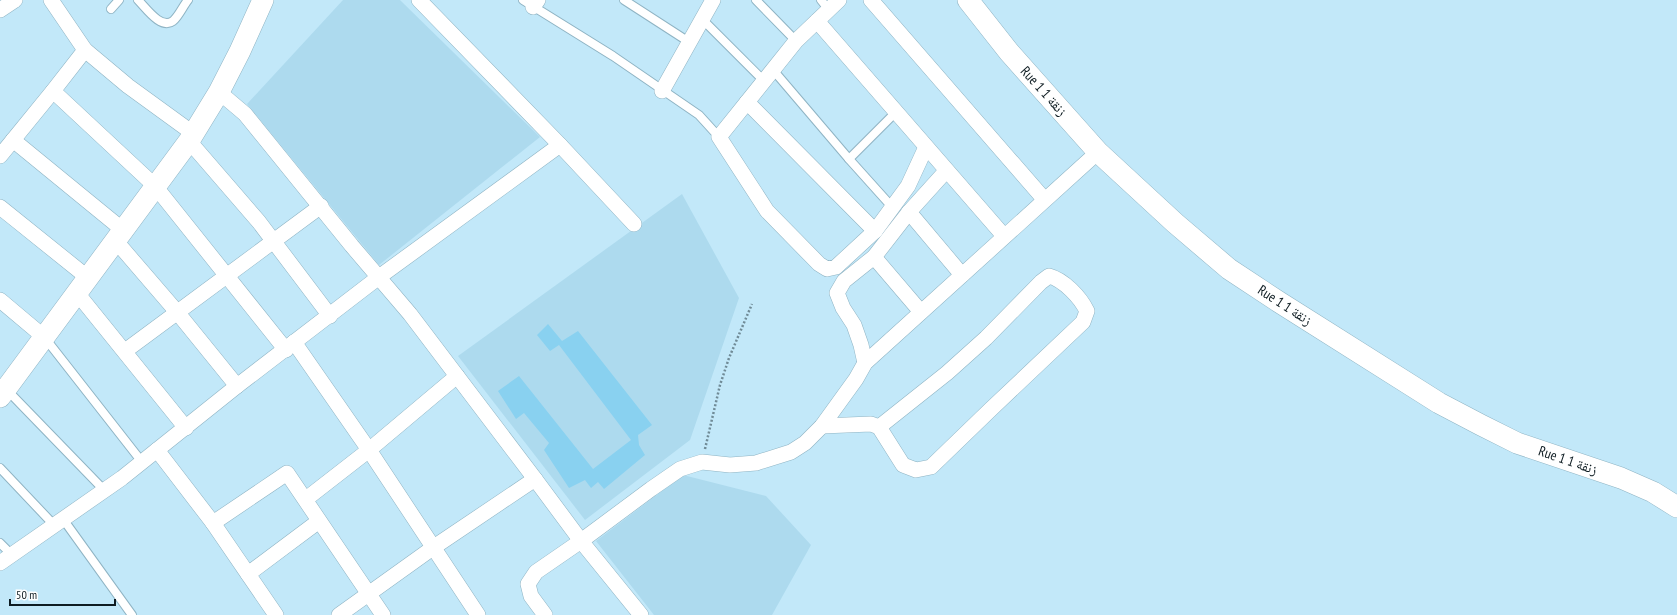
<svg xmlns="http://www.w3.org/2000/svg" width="1677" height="615" viewBox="0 0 1677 615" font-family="'PT Sans Narrow','Noto Naskh Arabic',sans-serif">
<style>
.built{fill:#addaee}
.building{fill:#89d1f0}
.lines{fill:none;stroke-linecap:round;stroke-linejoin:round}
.lane-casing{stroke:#8fb4c4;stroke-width:10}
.street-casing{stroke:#8fb4c4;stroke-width:16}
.secondary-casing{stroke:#8fb4c4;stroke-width:22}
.path{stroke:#708b97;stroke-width:2.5;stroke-dasharray:2 2;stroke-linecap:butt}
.lane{stroke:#fff;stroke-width:8}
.street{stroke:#fff;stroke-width:15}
.secondary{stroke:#fff;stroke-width:21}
.labels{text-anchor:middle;stroke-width:3;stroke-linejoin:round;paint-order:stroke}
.street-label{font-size:14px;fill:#0e1c22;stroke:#fff}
</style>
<rect width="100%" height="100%" fill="#c2e8f9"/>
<!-- built -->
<g class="built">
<polygon points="343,0 400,0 540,137 379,265 247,104"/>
<polygon points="682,194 739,298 690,440 585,520 458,356"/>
<polygon points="683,475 766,496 811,545 772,615 654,615 596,541"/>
</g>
<!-- building -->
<polygon class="building" points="548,324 562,341 578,331 652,425 638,435 639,445 645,455 604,489 598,482 591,488 585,480 569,488 544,450 549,443 524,413 516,419 498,391 519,376 593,469 631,440 559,345 550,351 537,335"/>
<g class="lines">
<!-- lane casing -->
<g class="lane-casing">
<g id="lane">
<path d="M138,0C146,8 161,30 173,21C179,16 183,6 188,0"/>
<polyline points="523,0 613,56 699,115 719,137"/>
<polyline points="624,0 689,42"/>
<polyline points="756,0 796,41"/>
<polyline points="821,0 829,10"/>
<polyline points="111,9 119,0"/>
<polyline points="702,19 764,81"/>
<polyline points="774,71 849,159 893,208"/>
<polyline points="849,159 896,112"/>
<polyline points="45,338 142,462"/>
<polyline points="7,390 104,490"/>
<polyline points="0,468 54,525"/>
<polyline points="63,519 132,615"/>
<polyline points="0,543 12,555"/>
</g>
</g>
<!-- street casing -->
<g class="street-casing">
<g id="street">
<polyline points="51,0 85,50 128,86 194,134"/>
<polyline points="419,0 560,145 634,224"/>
<polyline points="839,0 796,41 719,137 767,211 819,264 827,269 836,267 875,231 908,186 926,147"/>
<polyline points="871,0 1044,199"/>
<polyline points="533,7 538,0"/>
<polyline points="0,10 15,0"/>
<polyline points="817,21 1004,236"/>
<polyline points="53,91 155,186 286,350"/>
<polyline points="662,91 713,0"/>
<polyline points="219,92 245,114 352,246 410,314 535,479 581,541 641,615"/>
<polyline points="747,102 875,231"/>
<polyline points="13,140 123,230"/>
<polyline points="189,141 259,222 330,316"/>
<polyline points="0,156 53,91 85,50"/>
<polyline points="0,207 87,277"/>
<polyline points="909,212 962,275"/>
<polyline points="115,240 177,312 237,386"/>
<polyline points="874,257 921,312"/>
<polyline points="77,293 186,428"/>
<polyline points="0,300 44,337"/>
<polyline points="294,342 369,450 478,615"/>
<polyline points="125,351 321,206"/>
<polyline points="865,363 861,345 854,325 843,308 837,293 844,281 874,257 909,212 946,171"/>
<path d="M822,426L871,424L879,427L903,465L916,470L931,467L991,409L1083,322L1087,311C1080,297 1064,280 1049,276L1041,282L986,338L947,373L879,427"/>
<polyline points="157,450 213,523 276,615"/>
<polyline points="306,499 369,450 457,376"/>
<polyline points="213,523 287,473 383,615"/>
<polyline points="0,563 122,478 237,386 379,277 560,145"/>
<polyline points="248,574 319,521"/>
<polyline points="339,615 434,547 535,479"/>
<polyline points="545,615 531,596 528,584 536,572 581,541 651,489 680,469 702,462 730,465 756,463 791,452 805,443 822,426 856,379 865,363 1098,152"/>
</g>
</g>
<!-- secondary casing -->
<g class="secondary-casing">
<g id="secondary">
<polyline points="968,0 1009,52 1098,152 1175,223 1229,269 1279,302 1439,403 1481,425 1517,443 1621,478 1653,492 1677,507"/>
<polyline points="0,397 189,141 219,92 240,51 263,0"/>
</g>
</g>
<!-- path -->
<polyline class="path" points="705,449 720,385 729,358 752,304"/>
<!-- lane -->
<use href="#lane" class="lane"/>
<!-- street -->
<use href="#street" class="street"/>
<!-- secondary -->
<use href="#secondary" class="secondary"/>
</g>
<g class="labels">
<!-- street labels -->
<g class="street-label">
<text transform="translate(1044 91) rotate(48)" y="5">Rue 1 زنقة 1</text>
<text transform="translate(1285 305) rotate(33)" y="5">Rue 1 زنقة 1</text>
<text transform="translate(1568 460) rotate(19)" y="5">Rue 1 زنقة 1</text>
</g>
</g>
<!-- scale -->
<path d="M10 599v6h105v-6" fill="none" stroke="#0e1c22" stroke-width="2"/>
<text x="16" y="599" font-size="12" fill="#0e1c22" stroke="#ffffff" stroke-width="3" paint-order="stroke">50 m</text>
</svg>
